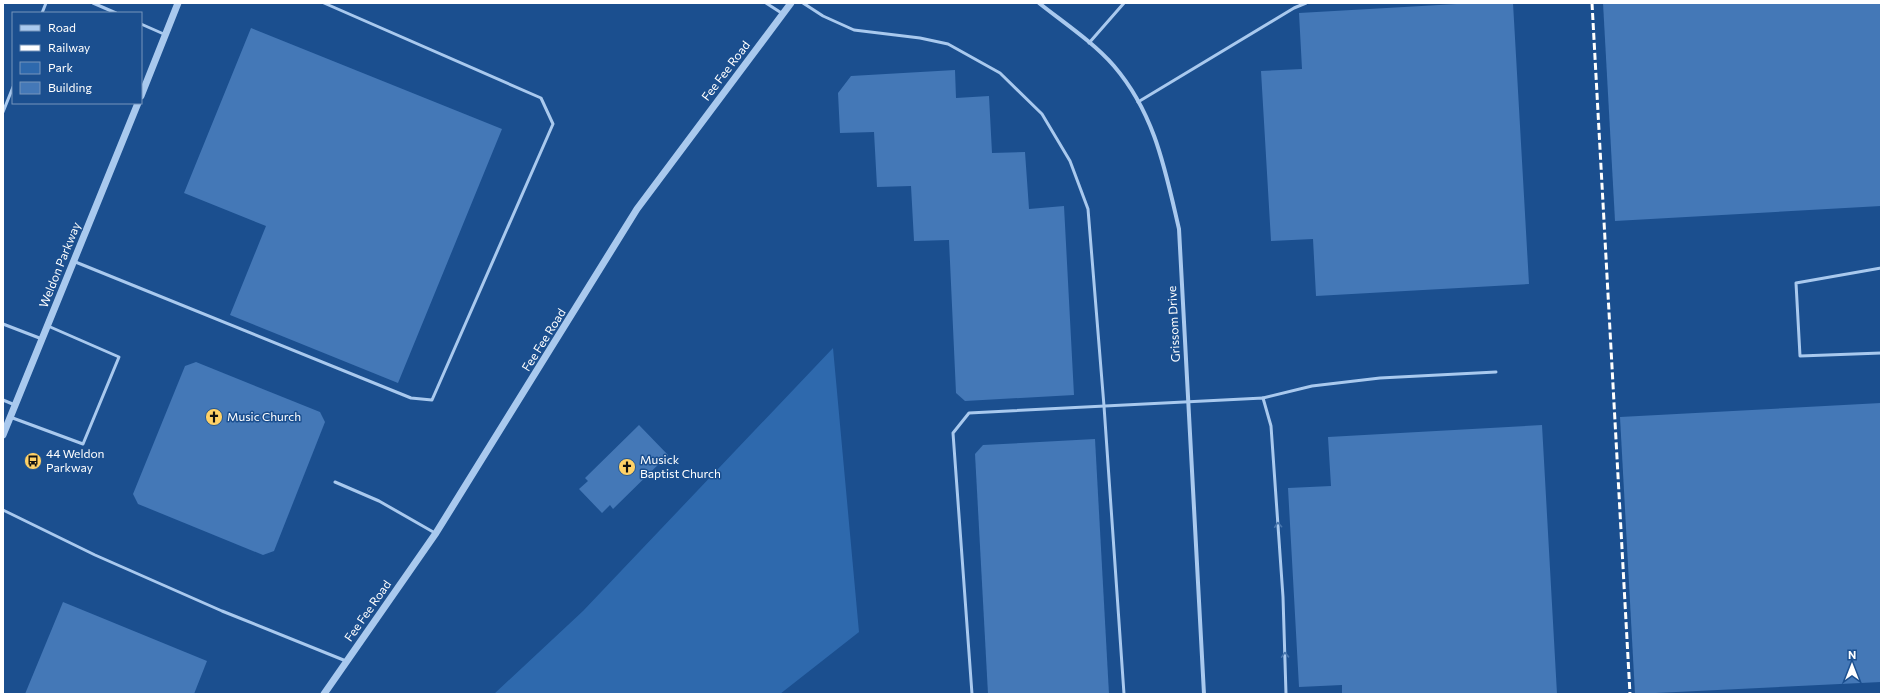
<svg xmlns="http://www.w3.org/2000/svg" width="1884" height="697" viewBox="0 0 1884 697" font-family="Commissioner,sans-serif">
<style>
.green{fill:#2e69ad}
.building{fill:#4478b7}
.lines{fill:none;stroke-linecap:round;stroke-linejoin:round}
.service{stroke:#a9c9ee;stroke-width:3}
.minor{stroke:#a9c9ee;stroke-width:4}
.tertiary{stroke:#a9c9ee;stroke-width:7}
.rail{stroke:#fff;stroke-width:3;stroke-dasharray:7 3;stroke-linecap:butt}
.oneway{stroke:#4674ac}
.labels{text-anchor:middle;stroke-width:3;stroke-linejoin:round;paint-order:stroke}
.street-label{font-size:12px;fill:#fff;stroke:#1b4f8f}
.poi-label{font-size:12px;fill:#fff;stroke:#1b4f8f;text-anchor:start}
</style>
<rect width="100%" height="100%" fill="#1b4f8f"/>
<!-- green -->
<polygon class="green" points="833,348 859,632 780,694 494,694 583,611"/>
<!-- building -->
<g class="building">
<polygon points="1474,3 1513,3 1529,284 1316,296 1313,239 1271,241 1261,71 1302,69 1299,13"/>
<polygon points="1603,3 1881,3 1881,206 1615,221"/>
<polygon points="251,28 502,129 398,383 230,315 266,226 184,193"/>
<polygon points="955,70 956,98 989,96 992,153 1025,152 1029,209 1064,206 1074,395 965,401 956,393 949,240 914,241 911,186 877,187 874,132 840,133 838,93 851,76"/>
<polygon points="196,362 320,412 325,422 274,551 263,555 138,504 133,494 185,366"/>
<polygon points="1881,403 1881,682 1635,694 1620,417"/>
<polygon points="639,425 668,455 613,509 610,505 602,513 579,489 588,481 585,478"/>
<polygon points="1542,425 1557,694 1342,694 1342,685 1299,687 1288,488 1331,486 1328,437"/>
<polygon points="1095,439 1109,694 988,694 975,454 983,445"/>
<polygon points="63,602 207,661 194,694 25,694"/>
</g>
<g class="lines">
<!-- service -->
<g class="service">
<polyline points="93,3 116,13"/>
<polyline points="766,3 783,14"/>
<polyline points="803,3 823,16 854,30 920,38 948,44 1000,73 1042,114 1070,161 1088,209 1104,406 1124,694"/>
<polyline points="42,13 46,3"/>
<polyline points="141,24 166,35"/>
<polyline points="1089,43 1124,3"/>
<polyline points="1138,102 1294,8 1306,3"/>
<polyline points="3,112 13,87"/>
<polyline points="73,261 411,398 432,400 553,124 541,98 324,3"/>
<polyline points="1881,268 1796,283 1800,356 1881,353"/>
<polyline points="3,324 42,339"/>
<polyline points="1263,398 1312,386 1380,378 1496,372"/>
<polyline points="3,400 15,405"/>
<polyline points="10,417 83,444 119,357 48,326"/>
<polyline points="335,482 379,501 435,533"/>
<polyline points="3,510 95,555 222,611 346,661"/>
<polyline points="972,694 953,433 969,413 1263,398 1271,426 1283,597 1286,694"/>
</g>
<!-- minor -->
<path class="minor" d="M1039,3C1064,23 1093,42 1114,66C1155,114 1165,169 1179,229L1204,694"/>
<!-- tertiary -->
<g class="tertiary">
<polyline points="141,96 178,3"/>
<polyline points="3,435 138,103"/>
<polyline points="324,694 436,533 637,209 791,3"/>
</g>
<!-- rail -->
<polyline class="rail" points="1592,3 1630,694"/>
</g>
<!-- one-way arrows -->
<defs><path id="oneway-chevron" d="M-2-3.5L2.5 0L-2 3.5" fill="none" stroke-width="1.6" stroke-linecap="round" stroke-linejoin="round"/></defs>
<g class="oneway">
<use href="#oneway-chevron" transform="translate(1278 525) rotate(-94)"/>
<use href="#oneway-chevron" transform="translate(1285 655) rotate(-92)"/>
</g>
<!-- icons -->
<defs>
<g id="church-disc" transform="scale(0.9)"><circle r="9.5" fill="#ffd166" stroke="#1b4f8f"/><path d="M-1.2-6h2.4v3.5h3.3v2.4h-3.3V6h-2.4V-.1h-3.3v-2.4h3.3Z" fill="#111"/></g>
<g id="bus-disc" transform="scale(0.9)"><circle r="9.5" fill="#ffd166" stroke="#1b4f8f"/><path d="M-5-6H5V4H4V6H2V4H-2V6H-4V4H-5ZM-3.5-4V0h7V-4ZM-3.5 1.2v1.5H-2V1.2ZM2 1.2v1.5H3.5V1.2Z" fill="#111"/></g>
</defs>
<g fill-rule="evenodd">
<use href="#church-disc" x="214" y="417"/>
<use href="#bus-disc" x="33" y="461"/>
<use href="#church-disc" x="627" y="467"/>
</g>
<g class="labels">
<!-- street labels -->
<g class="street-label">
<text transform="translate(726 71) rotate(-53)" y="4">Fee Fee Road</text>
<text transform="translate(60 265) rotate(-68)" y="4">Weldon Parkway</text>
<text transform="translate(1174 324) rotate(-93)" y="4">Grissom Drive</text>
<text transform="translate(544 340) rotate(-58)" y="4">Fee Fee Road</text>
<text transform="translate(368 611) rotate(-55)" y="4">Fee Fee Road</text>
</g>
<!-- poi labels -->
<g class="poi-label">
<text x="227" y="421">Music Church</text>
<text x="46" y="458">44 Weldon<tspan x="46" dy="14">Parkway</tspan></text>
<text x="640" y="464">Musick<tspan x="640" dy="14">Baptist Church</tspan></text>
</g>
</g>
<!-- border -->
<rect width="1884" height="697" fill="none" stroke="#ffffff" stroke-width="8"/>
<!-- legend -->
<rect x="12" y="12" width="130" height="92" fill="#1b4f8f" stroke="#7695bc"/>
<rect x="20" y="25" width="20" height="6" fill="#a9c9ee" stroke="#7695bc"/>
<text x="48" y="32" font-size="12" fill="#ffffff">Road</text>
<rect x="20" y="45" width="20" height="6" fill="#ffffff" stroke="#7695bc"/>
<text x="48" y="52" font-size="12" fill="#ffffff">Railway</text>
<rect x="20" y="62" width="20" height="12" fill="#2e69ad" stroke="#7695bc"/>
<text x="48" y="72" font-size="12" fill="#ffffff">Park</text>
<rect x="20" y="82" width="20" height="12" fill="#4478b7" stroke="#7695bc"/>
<text x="48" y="92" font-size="12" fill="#ffffff">Building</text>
<!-- north arrow -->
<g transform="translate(1852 665)" stroke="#1b4f8f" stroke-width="3" paint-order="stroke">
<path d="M0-3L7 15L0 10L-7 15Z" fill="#ffffff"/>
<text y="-6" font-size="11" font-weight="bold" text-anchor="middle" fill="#ffffff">N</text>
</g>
</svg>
